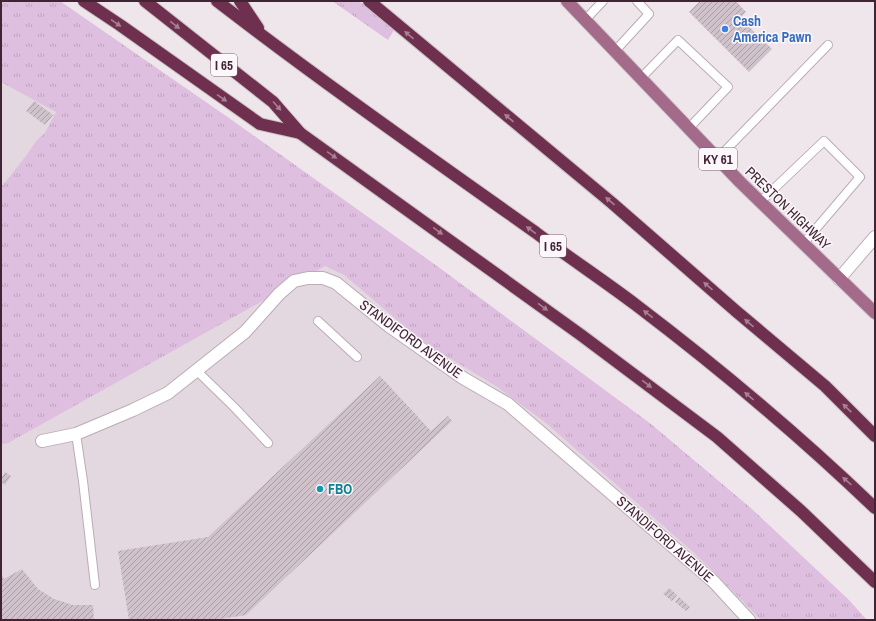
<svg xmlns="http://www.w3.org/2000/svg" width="876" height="621" viewBox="0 0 876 621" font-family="'Archivo Narrow',sans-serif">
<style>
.built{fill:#e3d7e0}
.grass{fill:url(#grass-tufts)}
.building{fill:url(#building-hatch)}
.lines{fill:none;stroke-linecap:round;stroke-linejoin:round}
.lane-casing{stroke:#bbacb5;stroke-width:10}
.street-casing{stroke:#bbacb5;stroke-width:14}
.primary-casing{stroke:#cac2c6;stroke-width:14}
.highway-casing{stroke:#cac2c6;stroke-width:14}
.lane{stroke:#fff;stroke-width:8}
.street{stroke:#fff;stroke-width:12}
.primary{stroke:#a46a8a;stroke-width:12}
.highway{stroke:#6e304e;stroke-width:12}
.oneway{fill:#a68093}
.shop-dot{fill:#3f7fe0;stroke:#fbf7fa;stroke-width:1.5}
.culture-dot{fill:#0f9aa8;stroke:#fbf7fa;stroke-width:1.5}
.labels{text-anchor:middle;stroke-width:3;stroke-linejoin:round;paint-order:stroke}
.shield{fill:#fbf7fa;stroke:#79636f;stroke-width:1}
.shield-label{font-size:13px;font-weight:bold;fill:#412434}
.shop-label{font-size:14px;font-weight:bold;fill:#366cbe;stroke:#fbf7fa;text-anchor:start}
.street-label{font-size:14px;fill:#412434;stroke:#fbf7fa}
.culture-label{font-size:14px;font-weight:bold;fill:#0d838f;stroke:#fbf7fa;text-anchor:start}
</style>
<defs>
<pattern id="grass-tufts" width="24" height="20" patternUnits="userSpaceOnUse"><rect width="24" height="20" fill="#dfbfdf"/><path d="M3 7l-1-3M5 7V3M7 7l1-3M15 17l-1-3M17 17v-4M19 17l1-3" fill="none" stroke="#c1a4c0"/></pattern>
<pattern id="building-hatch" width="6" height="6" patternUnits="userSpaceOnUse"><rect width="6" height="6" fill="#d0c2cb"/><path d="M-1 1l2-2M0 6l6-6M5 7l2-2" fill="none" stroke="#aa9da6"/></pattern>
</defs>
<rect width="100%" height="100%" fill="#efe6ec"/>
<!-- built -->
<polygon class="built" points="1,39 248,175 805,620 1,620"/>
<!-- grass -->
<g class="grass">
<polygon points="1,1 60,1 229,118 437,266 651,424 752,509 848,599 867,620 761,620 717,575 693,552 546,423 496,386 441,353 415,335 344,275 325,266 8,443 1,444 1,185 3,185 22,161 37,140 45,133 56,112 1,82"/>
<polygon points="332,1 359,1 394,30 388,40"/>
</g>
<!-- building -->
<g class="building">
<polygon points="700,1 736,1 746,12 740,18 772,49 749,72 689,12"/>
<polygon points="34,101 53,115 45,125 26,111"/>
<polygon points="380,376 431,431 448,416 452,421 246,615 214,620 129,620 118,551 208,537"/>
<polygon points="5,472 11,476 5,485 1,482 1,478"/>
<polygon points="22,569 38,589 54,599 73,605 93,605 94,620 1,620 1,573 4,579"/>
<polygon points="669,588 677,595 672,601 663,594"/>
<polygon points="679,597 690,607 686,611 675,602"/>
</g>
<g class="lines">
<!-- lane casing -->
<g class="lane-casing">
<g id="lane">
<polyline points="585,20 603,1"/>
<polyline points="615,51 649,14 637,1"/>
<polyline points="641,78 678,40 728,87 689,128"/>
<polyline points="718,158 828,45"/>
<polyline points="760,202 824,141 860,177 803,244"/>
<polyline points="318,321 357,357"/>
<polyline points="197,371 234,407 268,443"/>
<polyline points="76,434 83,481 95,585"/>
</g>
</g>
<!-- street casing -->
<g class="street-casing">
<g id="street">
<polyline points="839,279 875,237"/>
<polyline points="42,441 76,434 133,410 168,393 245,332 279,294 294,281 308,278 323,278 336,283 389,326 463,378 508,404 714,582 749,620"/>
</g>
</g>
<!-- primary casing -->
<g class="primary-casing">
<polyline id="primary" points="567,1 740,182 875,313"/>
</g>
<!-- highway casing -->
<g class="highway-casing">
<g id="highway">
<polyline points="84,1 120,25 260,124 300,133"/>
<polyline points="145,1 273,102 300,133 581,335 717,437 801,511 875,582"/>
<path d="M217,1C321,81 428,156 535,232C568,257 603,280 636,305C719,368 800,436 875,508"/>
<polyline points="240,1 258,28"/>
<polyline points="369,1 612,203 737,312 825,386 875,436"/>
</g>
</g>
<!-- lane -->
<use href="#lane" class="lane"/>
<!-- street -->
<use href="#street" class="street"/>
<!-- primary -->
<use href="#primary" class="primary"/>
<!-- highway -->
<use href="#highway" class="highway"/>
</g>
<!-- one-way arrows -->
<defs><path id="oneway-solid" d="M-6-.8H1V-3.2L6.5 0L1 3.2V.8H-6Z"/></defs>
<g class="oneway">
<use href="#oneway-solid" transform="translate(116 23) rotate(34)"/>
<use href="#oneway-solid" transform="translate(175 25) rotate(38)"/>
<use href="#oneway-solid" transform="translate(409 35) rotate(-140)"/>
<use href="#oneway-solid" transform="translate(222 98) rotate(35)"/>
<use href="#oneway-solid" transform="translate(277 106) rotate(48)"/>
<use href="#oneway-solid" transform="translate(509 118) rotate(-140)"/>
<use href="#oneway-solid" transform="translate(332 155) rotate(35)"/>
<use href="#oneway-solid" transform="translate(610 201) rotate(-140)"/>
<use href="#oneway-solid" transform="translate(531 230) rotate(-144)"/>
<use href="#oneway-solid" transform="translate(438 231) rotate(36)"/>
<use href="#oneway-solid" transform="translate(708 286) rotate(-139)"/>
<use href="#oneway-solid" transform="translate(543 307) rotate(36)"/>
<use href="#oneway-solid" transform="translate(648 314) rotate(-142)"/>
<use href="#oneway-solid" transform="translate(749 323) rotate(-140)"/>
<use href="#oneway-solid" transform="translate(647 384) rotate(37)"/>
<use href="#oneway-solid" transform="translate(749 396) rotate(-140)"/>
<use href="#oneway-solid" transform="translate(847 408) rotate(-136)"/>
<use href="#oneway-solid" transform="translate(847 481) rotate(-138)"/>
</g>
<!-- markers -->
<circle class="shop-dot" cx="725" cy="29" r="4"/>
<circle class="culture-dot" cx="320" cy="489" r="4"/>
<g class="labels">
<!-- shield labels -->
<g class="shield">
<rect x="211" y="54" width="26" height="22" rx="3"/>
<rect x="699" y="148" width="38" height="22" rx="3"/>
<rect x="540" y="235" width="26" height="22" rx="3"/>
</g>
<g class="shield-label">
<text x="224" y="70">I 65</text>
<text x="718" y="164">KY 61</text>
<text x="553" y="251">I 65</text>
</g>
<!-- shop labels -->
<g class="shop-label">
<text x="733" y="26">Cash<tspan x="733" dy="16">America Pawn</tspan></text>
</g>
<!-- street labels -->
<g class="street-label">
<text transform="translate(788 208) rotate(44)" y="5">PRESTON HIGHWAY</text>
<text transform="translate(411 339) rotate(36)" y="5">STANDIFORD AVENUE</text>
<text transform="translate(665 539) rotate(41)" y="5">STANDIFORD AVENUE</text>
</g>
<!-- culture labels -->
<g class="culture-label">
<text x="328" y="494">FBO</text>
</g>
</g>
<!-- border -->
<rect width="876" height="621" fill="none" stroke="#412434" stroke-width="4"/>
</svg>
